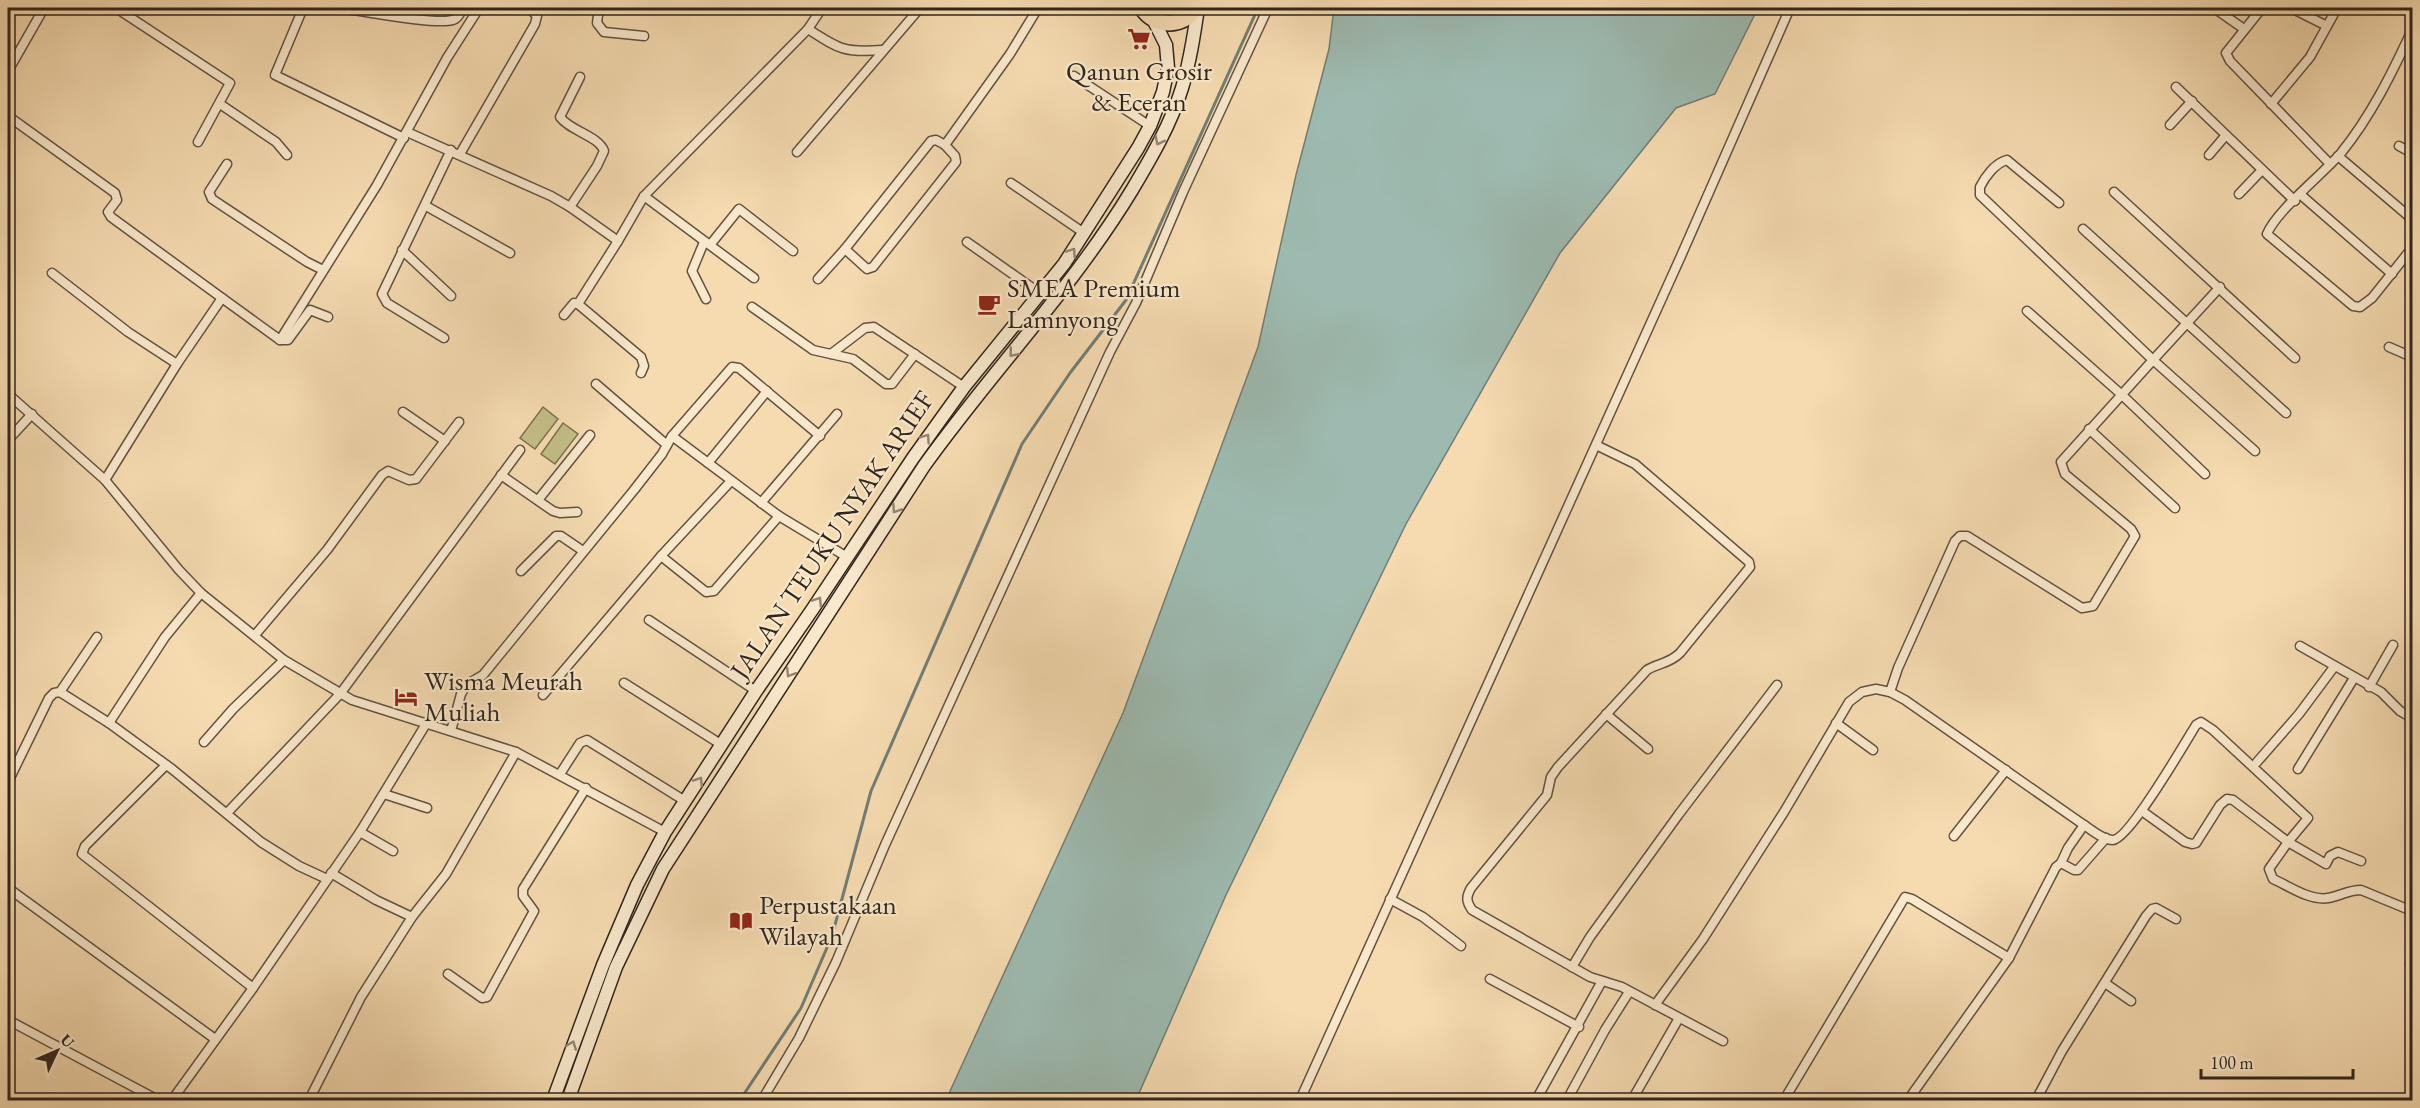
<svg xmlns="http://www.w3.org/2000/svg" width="2420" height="1108" viewBox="0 0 2420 1108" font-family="'EB Garamond',serif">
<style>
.green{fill:#c3be87;stroke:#7a7252;stroke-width:1.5}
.water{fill:#9dbab0;stroke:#717e75;stroke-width:1.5}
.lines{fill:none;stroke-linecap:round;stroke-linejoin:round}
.stream{stroke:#717e75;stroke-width:3}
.street-casing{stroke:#625242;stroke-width:11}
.secondary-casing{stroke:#30251d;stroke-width:15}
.highway-casing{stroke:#30251d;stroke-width:18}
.street{stroke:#f9e8cc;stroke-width:8}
.secondary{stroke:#f9e8cc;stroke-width:12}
.highway{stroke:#f6dbb1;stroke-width:15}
.oneway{stroke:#948674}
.labels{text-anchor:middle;stroke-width:4.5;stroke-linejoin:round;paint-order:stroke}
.poi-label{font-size:27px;fill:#30251d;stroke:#f9e8cc;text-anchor:start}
.street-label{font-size:27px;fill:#30251d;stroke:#f9e8cc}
</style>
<rect width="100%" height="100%" fill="#f6dbb1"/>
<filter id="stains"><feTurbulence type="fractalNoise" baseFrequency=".00333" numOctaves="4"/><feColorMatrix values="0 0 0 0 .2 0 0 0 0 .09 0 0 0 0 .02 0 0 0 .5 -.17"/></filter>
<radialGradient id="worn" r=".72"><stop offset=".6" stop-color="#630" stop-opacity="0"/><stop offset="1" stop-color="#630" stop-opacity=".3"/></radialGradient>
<!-- green -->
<g class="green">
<polygon points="543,407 558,419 535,449 520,438"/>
<polygon points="563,423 578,434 555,464 541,454"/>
</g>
<!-- water -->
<polygon class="water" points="1334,8 1758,8 1715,94 1676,108 1560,253 1406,524 1226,895 1136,1100 946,1100 1123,713 1258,347 1296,175 1329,49"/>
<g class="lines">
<!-- stream -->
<polyline class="stream" points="740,1100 801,1008 832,936 871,791 1022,444 1070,373 1126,300 1258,8"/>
<!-- street casing -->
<g class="street-casing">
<g id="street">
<polyline points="116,8 230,83 198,142"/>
<polyline points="303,8 275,75 404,138"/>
<path d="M339,8C358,10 442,27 455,19C459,17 461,11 463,8"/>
<polyline points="599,8 597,23 604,32 644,36"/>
<polyline points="2214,8 2244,29"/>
<polyline points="2262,8 2226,53 2230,61 2330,164"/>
<polyline points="2291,8 2327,26"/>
<path d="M808,29C839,49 844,53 882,50"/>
<path d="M2412,30C2392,73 2371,116 2341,153C2323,174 2276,211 2267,234L2353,306L2360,307L2372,298L2412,248"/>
<polyline points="8,71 44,8"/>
<polyline points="1074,76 1150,126"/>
<polyline points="2176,87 2295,201"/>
<polyline points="220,104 276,142 287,155"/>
<polyline points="2271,104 2310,57 2337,8"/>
<polyline points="8,116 115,193 117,200 108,212 111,217 222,298"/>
<polyline points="2170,125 2192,101"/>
<polyline points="407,132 551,196 570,207 618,241 644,196 808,29 822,8"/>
<polyline points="2399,146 2412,153"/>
<polyline points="797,152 920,8"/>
<polyline points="460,154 535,24 537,16 529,8"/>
<polyline points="2209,155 2226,135"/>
<polyline points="2338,156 2412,219"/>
<polyline points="227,164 209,192 212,199 307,262 323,270"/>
<polyline points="1011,183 1084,233"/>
<polyline points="2114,192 2295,358"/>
<polyline points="2239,194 2262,170"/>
<polyline points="2301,195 2392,274"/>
<polyline points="644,196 754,278"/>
<path d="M2059,203L2007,160C1995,163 1985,177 1980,187V195L2153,360L2220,287"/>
<polyline points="426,206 510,253"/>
<path d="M570,207L597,166L604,151C599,136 570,131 560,117L580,77"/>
<polyline points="2083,229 2286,413"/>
<polyline points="618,241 578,304 641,357 644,366 641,373"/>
<polyline points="704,242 692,271 706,299"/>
<polyline points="967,242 1041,294"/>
<polyline points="710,245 739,209 793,251"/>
<polyline points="845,249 867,269 873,267 956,162 955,156 945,145"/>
<polyline points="402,250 451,296"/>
<polyline points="52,273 128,332 177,364"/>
<polyline points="818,279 845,249 931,141 936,140 945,145 1010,54 1038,8"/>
<polyline points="2411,300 2412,301"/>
<polyline points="752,307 813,350 853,359 886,384 892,384 915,354"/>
<polyline points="2027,311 2122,395 2205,474"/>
<polyline points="564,315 574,303 578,304"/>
<polyline points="444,338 387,303 382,294 451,150"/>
<polyline points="280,340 288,340 310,310 328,317"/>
<polyline points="2389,347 2412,357"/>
<polyline points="831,354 865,328 874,327 964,387"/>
<polyline points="596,384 667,445"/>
<polyline points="8,394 105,480 179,570 201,593 284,660 352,700 516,752 665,832"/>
<polyline points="403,412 445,441"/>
<polyline points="2089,429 2175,508"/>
<polyline points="672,436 779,516 847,557"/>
<polyline points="8,440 32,414"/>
<path d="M1596,445L1635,464L1749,562L1750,567L1680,653C1669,664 1658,663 1647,670L1558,767L1551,777L1547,795L1471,888C1466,897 1466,901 1472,910L1590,977L1622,987L1723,1041"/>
<polyline points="708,463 767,391"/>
<polyline points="501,475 553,511 560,513 577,512"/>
<polyline points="105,480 177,364 222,298 280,340 377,185 447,58 479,8"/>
<polyline points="538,500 590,435"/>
<polyline points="761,503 837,414"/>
<polyline points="661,556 706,592 714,591 779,516"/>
<polyline points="521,571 556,536 561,536 583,551"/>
<polyline points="649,620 756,691"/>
<polyline points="255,635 327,550 382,475 388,471 409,480 416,479 459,422"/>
<polyline points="2300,646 2381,692 2400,711 2412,718"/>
<polyline points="624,683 722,745"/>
<polyline points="2369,687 2393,645"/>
<polyline points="60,692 97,637"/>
<polyline points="1890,692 1898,668 1955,541 1960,536 1967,536 2082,608 2093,606 2135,536 2131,529 2065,474 2061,462 2153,360 2255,451"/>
<polyline points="543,695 661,556 731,481"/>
<polyline points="1606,714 1648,749"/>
<polyline points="109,723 165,637 201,593"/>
<polyline points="1836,723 1873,750"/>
<polyline points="451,731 461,694 466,685 483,675 634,490 662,454 672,436 732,367 739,368 820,436"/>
<polyline points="204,742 233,709 284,660"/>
<polyline points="2257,762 2299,714 2334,667"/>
<polyline points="166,765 85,846 82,854 253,988"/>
<polyline points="2298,769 2354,678"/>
<polyline points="560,774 580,743 587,740 685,801"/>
<polyline points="8,782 49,698 54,693 60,692 109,723 172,769 261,842 299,866 327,879"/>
<polyline points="384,794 427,808"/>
<path d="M2142,811L2185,842L2192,844L2196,843L2220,805L2227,799L2233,800L2288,842L2269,869L2273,879C2289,886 2310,901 2328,898C2340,896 2348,890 2361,890L2412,911"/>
<polyline points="227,813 340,694 520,450"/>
<polyline points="360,832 393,851"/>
<polyline points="1954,836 2006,770"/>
<polyline points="2061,863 2068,848 2084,825"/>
<polyline points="331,873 376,900 412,917"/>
<polyline points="8,888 215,1039"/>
<polyline points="1390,899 1423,917 1461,946"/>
<polyline points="2410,965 2412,962"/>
<polyline points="1572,967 1590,937 1679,814 1777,685"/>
<polyline points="448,974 482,998 487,997 534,911 523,896 523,889 586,788"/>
<polyline points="1490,979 1579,1027"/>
<polyline points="2105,983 2131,1001"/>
<path d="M1655,1005L1703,939L1784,812L1849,702L1862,692L1876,689L1890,692L1905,700L2084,825C2092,830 2103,840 2113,840C2129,839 2185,743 2196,725L2201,722L2213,730L2308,818L2288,842L2326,864L2330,856L2338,852L2361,861"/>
<polyline points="8,1020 158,1100"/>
<polyline points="172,1100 253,988 360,832 426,724"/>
<polyline points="309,1100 361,997 412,917 446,874 516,752"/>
<polyline points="762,1100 799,1038 836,962 885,845 1110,352 1136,303 1183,192 1268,8"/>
<polyline points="1300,1100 1681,256 1790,8"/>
<polyline points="1536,1100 1602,981"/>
<polyline points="1567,1100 1605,1030 1629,992"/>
<polyline points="1632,1100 1679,1018"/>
<polyline points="1784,1100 1905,897 1912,899 2009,958"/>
<polyline points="1908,1100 2009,958 2056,867 2061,863 2074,870 2078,870 2106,838"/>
<polyline points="2036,1100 2062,1051 2146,916 2152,909 2156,908 2176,919"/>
</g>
</g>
<!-- secondary casing -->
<g class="secondary-casing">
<g id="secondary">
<polyline points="553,1100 603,965 637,885 665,832 756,691 812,610 913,458 964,387 1064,264 1138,148 1150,126 1163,92 1168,68 1166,45 1153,19"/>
<path d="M568,1100L616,967L663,869L924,466C991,372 1072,289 1132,190C1151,158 1171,124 1182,88C1190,62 1194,35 1198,8"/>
</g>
</g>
<!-- highway casing -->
<g class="highway-casing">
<path id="highway" d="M1142,8C1155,28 1183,28 1196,8"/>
</g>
<!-- street -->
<use href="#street" class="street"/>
<!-- secondary -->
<use href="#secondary" class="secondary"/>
<!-- highway -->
<use href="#highway" class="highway"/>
</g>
<!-- one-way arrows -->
<defs><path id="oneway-chevron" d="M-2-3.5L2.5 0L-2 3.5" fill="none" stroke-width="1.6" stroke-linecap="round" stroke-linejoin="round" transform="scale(1.5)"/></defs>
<g class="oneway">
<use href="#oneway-chevron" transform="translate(1159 141) rotate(117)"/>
<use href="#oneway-chevron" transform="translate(1072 252) rotate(-56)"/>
<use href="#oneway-chevron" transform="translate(1013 353) rotate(130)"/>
<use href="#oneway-chevron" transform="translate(926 438) rotate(-55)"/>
<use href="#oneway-chevron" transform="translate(896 509) rotate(124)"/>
<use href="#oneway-chevron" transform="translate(818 601) rotate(-57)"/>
<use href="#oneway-chevron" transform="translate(790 673) rotate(122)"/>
<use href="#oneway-chevron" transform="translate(699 781) rotate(-57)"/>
<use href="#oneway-chevron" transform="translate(572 1045) rotate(-69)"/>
</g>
<!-- icons -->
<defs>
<g id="supermarket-bare" transform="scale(1.8)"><path d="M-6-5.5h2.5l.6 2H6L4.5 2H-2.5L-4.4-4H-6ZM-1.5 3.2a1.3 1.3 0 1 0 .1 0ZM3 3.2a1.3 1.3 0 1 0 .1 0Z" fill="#8f2418" stroke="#f9e8cc" stroke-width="2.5" paint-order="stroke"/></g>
<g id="cafe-bare" transform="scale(1.8)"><path d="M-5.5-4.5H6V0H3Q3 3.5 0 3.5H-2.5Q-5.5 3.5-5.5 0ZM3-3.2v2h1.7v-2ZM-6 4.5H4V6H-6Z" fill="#8f2418" stroke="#f9e8cc" stroke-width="2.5" paint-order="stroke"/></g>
<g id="hotel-bare" transform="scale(1.8)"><path d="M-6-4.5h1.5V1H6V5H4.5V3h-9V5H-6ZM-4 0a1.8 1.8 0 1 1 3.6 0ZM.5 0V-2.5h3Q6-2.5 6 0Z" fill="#8f2418" stroke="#f9e8cc" stroke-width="2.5" paint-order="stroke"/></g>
<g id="library-bare" transform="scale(1.8)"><path d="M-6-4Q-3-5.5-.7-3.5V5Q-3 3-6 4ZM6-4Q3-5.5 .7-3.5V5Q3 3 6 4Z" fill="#8f2418" stroke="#f9e8cc" stroke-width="2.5" paint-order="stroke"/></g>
</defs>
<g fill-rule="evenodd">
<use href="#supermarket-bare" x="1139" y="39"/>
<use href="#cafe-bare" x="989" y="304"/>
<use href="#hotel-bare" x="406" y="697"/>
<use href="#library-bare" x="741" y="921"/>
</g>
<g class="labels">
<!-- poi labels -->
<g class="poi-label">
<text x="1139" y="80" text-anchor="middle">Qanun Grosir<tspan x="1139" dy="31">&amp; Eceran</tspan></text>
<text x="1007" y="297">SMEA Premium<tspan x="1007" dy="31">Lamnyong</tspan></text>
<text x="424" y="690">Wisma Meurah<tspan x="424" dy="31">Muliah</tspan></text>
<text x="759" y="914">Perpustakaan<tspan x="759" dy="31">Wilayah</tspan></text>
</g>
<!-- street labels -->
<g class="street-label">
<text transform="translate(832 535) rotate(-56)" y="9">JALAN TEUKU NYAK ARIEF</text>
</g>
</g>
<!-- margin -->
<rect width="2420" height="1108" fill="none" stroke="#f6dbb1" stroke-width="30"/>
<rect x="9" y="9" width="2402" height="1090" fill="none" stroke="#30251d" stroke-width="3"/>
<rect x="15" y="15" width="2390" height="1078" fill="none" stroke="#30251d" stroke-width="1.5"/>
<!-- north arrow -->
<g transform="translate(57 1051) rotate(46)" stroke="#f9e8cc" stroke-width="4.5" paint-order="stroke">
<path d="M0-4.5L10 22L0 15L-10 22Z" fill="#30251d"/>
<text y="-9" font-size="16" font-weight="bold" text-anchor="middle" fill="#30251d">U</text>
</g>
<!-- scale -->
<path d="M2201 1069v9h152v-9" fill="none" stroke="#30251d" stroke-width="3"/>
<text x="2210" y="1069" font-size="18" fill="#30251d" stroke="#f9e8cc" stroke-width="4.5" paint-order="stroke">100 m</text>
<rect width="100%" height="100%" filter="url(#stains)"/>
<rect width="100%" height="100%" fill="url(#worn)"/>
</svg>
